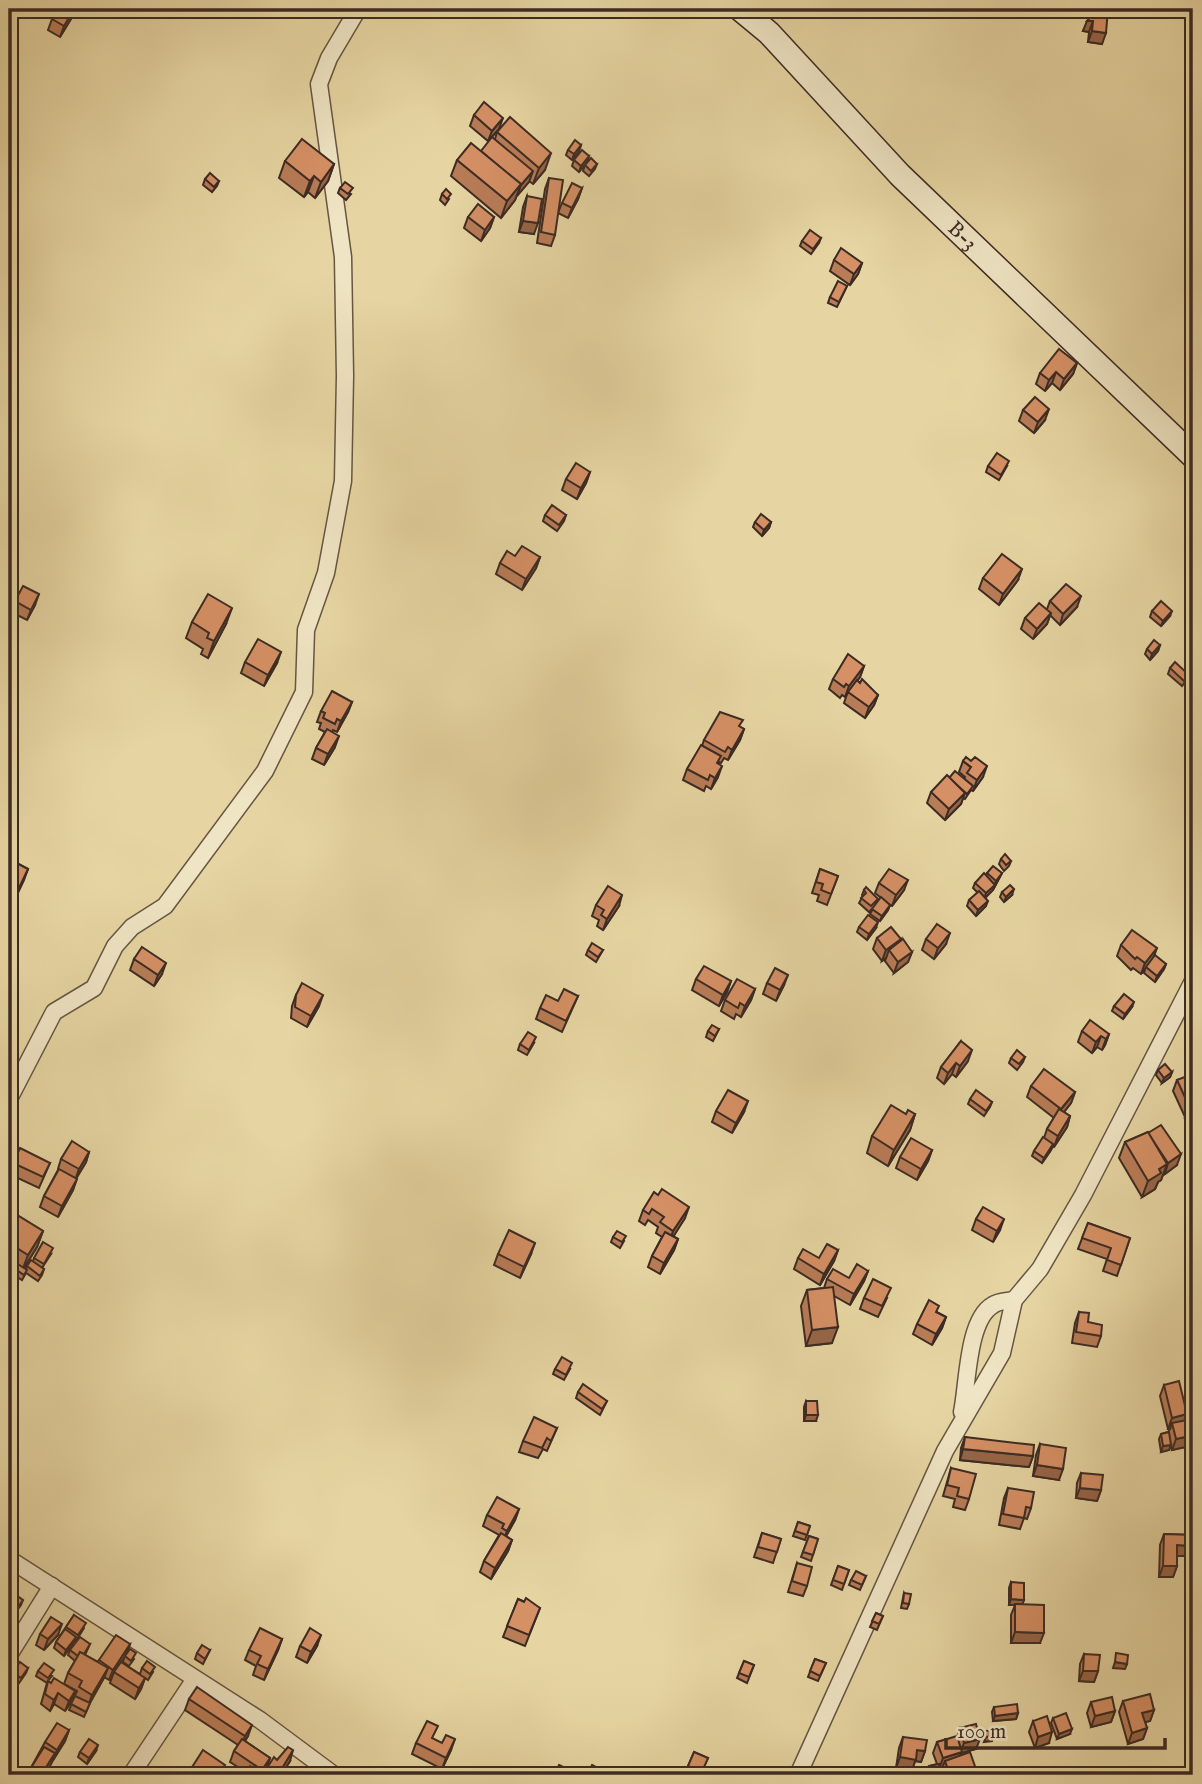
<svg xmlns="http://www.w3.org/2000/svg" width="1202" height="1784" viewBox="0 0 1202 1784" font-family="'IM FELL English',serif">
<style>
.lines{fill:none;stroke-linecap:round;stroke-linejoin:round}
.street-casing{stroke:#665643;stroke-width:19}
.secondary-casing{stroke:#3c2b23;stroke-width:26}
.street{stroke:#efe4c3;stroke-width:16}
.secondary{stroke:#efe4c3;stroke-width:23}
.wall{fill:#b87c57;stroke:#3c2b23;stroke-width:2}
.shaded-wall{fill:#966547;stroke:#3c2b23;stroke-width:2}
.building{fill:#d69065;stroke:#3c2b23;stroke-width:2}
.labels{text-anchor:middle;stroke-width:6;stroke-linejoin:round;paint-order:stroke}
.street-label{font-size:21px;fill:#3c2b23;stroke:#efe4c3}
</style>
<rect width="100%" height="100%" fill="#e6d5a2"/>
<filter id="stains"><feTurbulence type="fractalNoise" baseFrequency=".00286" numOctaves="4"/><feColorMatrix values="0 0 0 0 .2 0 0 0 0 .09 0 0 0 0 .02 0 0 0 .5 -.17"/></filter>
<radialGradient id="worn" r=".72"><stop offset=".6" stop-color="#630" stop-opacity="0"/><stop offset="1" stop-color="#630" stop-opacity=".3"/></radialGradient>
<g class="lines">
<!-- street casing -->
<g class="street-casing">
<g id="street">
<polyline points="9,1099 54,1012 94,988 115,946 132,927 165,906 265,771 304,692 306,630 326,573 343,481 345,376 343,257 319,84 329,58 358,9"/>
<path d="M962,1412C968,1384 967,1320 993,1305C998,1301 1008,1301 1014,1300"/>
<polyline points="9,1559 260,1720 334,1775"/>
<polyline points="9,1655 52,1586"/>
<polyline points="131,1775 195,1679"/>
<polyline points="798,1775 945,1451 1002,1353 1014,1300 1040,1269 1083,1195 1193,981"/>
</g>
</g>
<!-- secondary casing -->
<g class="secondary-casing">
<g id="secondary">
<path id="s1" d="M740,9L769,33L900,175L1193,456"/>
</g>
</g>
<!-- street -->
<use href="#street" class="street"/>
<!-- secondary -->
<use href="#secondary" class="secondary"/>
</g>
<!-- wall -->
<g class="wall">
<polygon points="1091,9 1108,9 1102,44 1088,42 1089,32 1083,31 1089,19"/>
<polygon points="74,14 60,37 48,30 52,19"/>
<polygon points="474,115 499,129 488,141 470,126"/>
<polygon points="497,132 545,170 533,184 529,181 517,195 515,200 501,218 451,176 457,160 481,151 495,139"/>
<polygon points="581,145 579,151 572,160 566,155 568,150"/>
<polygon points="589,156 587,162 579,172 572,166 574,160"/>
<polygon points="285,161 334,164 328,181 315,198 308,192 304,197 279,178"/>
<polygon points="597,164 595,169 589,176 583,171 585,165"/>
<polygon points="549,178 555,235 551,246 537,243 545,189"/>
<polygon points="205,179 219,181 217,186 212,192 203,185"/>
<polygon points="340,188 351,194 346,200 338,193"/>
<polygon points="582,188 578,199 568,218 558,213 562,203"/>
<polygon points="442,194 449,199 445,205 440,200"/>
<polygon points="527,196 534,234 519,232 523,207"/>
<polygon points="468,217 494,217 490,228 481,241 464,228"/>
<polygon points="821,238 819,243 811,254 800,246 802,241"/>
<polygon points="834,260 862,263 858,274 850,285 830,271"/>
<polygon points="847,286 837,307 828,303 830,297"/>
<polygon points="1077,363 1073,374 1060,390 1052,383 1045,391 1036,384 1040,373"/>
<polygon points="1023,410 1045,420 1034,433 1019,421"/>
<polygon points="988,466 1007,466 999,480 986,472"/>
<polygon points="590,472 586,483 577,499 562,490 566,479"/>
<polygon points="545,515 566,515 564,521 557,531 543,521"/>
<polygon points="755,522 771,522 769,528 762,536 753,527"/>
<polygon points="515,556 540,557 536,568 522,590 496,574 500,563"/>
<polygon points="983,578 1018,580 999,605 979,589"/>
<polygon points="15,601 35,605 27,620 11,612"/>
<polygon points="1050,601 1077,607 1060,625 1050,615 1047,624 1033,639 1021,629 1025,618 1047,609"/>
<polygon points="1152,611 1170,616 1161,626 1150,617"/>
<polygon points="192,622 226,624 208,658 201,654 203,649 186,638"/>
<polygon points="1160,645 1158,651 1150,660 1145,654 1147,649"/>
<polygon points="245,662 277,663 264,686 241,673"/>
<polygon points="864,666 860,677 857,681 878,695 874,705 865,718 844,703 847,694 845,697 842,695 840,698 829,689 833,679"/>
<polygon points="1170,668 1187,680 1182,686 1168,674"/>
<polygon points="352,702 348,712 337,732 333,730 332,732 335,747 324,765 312,759 316,748 325,732 319,729 321,723 317,722 321,711"/>
<polygon points="740,727 744,729 740,740 728,760 724,758 721,763 719,762 718,777 711,789 706,786 704,791 683,780 687,769 702,746 704,740"/>
<polygon points="963,761 983,777 973,791 971,790 965,799 963,798 961,804 945,820 927,803 931,792 949,778 964,779 965,777 959,772"/>
<polygon points="9,859 28,869 15,899 9,896"/>
<polygon points="1001,859 1011,861 1009,866 1004,871 999,864"/>
<polygon points="820,869 838,876 827,905 817,901 819,895 812,893"/>
<polygon points="987,873 1002,873 993,890 985,898 986,906 976,916 967,906 969,900 978,893 973,888 975,883 986,876"/>
<polygon points="879,883 904,890 892,906 890,905 888,910 880,921 870,914 874,907 869,912 859,903 863,896 862,895 864,890 877,903 881,898 875,893"/>
<polygon points="1002,892 1012,895 1004,902 1000,897"/>
<polygon points="596,905 619,906 603,930 597,926 599,920 592,916"/>
<polygon points="859,927 876,928 867,940 857,932"/>
<polygon points="877,938 900,942 912,952 908,962 894,973 885,961 886,958 882,961 873,949"/>
<polygon points="926,939 946,944 934,959 922,950"/>
<polygon points="1121,945 1166,964 1164,969 1155,982 1144,973 1145,970 1141,974 1133,968 1131,970 1117,956"/>
<polygon points="588,950 603,950 596,962 586,955"/>
<polygon points="134,959 162,974 154,986 130,970"/>
<polygon points="696,979 731,981 727,992 719,1006 692,990"/>
<polygon points="767,983 784,985 776,1001 763,994"/>
<polygon points="755,989 751,1000 741,1017 736,1014 734,1019 721,1011 725,1000"/>
<polygon points="296,995 319,1006 307,1027 291,1018 292,1006"/>
<polygon points="578,996 562,1032 536,1019 540,1008 558,1001"/>
<polygon points="1114,1006 1132,1007 1123,1019 1112,1011"/>
<polygon points="719,1029 713,1041 706,1037 708,1031"/>
<polygon points="1082,1031 1109,1034 1105,1045 1102,1050 1097,1047 1092,1053 1078,1042"/>
<polygon points="961,1041 968,1061 956,1077 952,1074 944,1084 937,1078 941,1067"/>
<polygon points="534,1043 527,1055 518,1050 520,1044"/>
<polygon points="1025,1057 1023,1062 1017,1070 1009,1063 1011,1058"/>
<polygon points="1158,1070 1172,1072 1170,1077 1162,1083 1156,1075"/>
<polygon points="1193,1077 1193,1114 1185,1117 1173,1091 1177,1080"/>
<polygon points="1031,1086 1075,1092 1071,1103 1064,1112 1070,1116 1067,1127 1054,1147 1053,1146 1051,1150 1042,1163 1032,1156 1034,1151 1044,1138 1047,1129 1054,1118 1027,1097"/>
<polygon points="970,1099 992,1102 990,1107 984,1116 968,1104"/>
<polygon points="716,1111 744,1112 732,1133 712,1122"/>
<polygon points="906,1114 915,1114 910,1130 888,1166 867,1153 872,1136"/>
<polygon points="1148,1132 1177,1165 1165,1174 1164,1172 1161,1180 1158,1182 1155,1189 1142,1197 1119,1158 1125,1142"/>
<polygon points="1193,1134 1193,1183 1192,1184 1190,1179 1193,1171 1187,1161 1191,1151 1186,1141 1188,1136"/>
<polygon points="932,1150 928,1161 917,1180 896,1168 900,1157"/>
<polygon points="89,1152 86,1162 76,1179 73,1190 58,1217 40,1207 44,1196 58,1170 58,1169 61,1159"/>
<polygon points="13,1163 50,1163 39,1188 9,1174"/>
<polygon points="658,1195 685,1218 673,1236 678,1239 674,1250 660,1274 648,1267 652,1256 662,1237 656,1233 658,1227 648,1220 645,1225 639,1221 643,1210"/>
<polygon points="9,1210 43,1231 37,1247 24,1268 26,1269 27,1266 33,1261 34,1258 51,1254 42,1268 44,1269 42,1275 38,1281 26,1273 22,1280 9,1272"/>
<polygon points="976,1219 1000,1230 993,1242 972,1230"/>
<polygon points="1088,1223 1130,1238 1117,1276 1103,1271 1107,1259 1078,1249"/>
<polygon points="613,1237 624,1241 620,1248 611,1242"/>
<polygon points="838,1250 834,1261 820,1285 794,1269 798,1258 819,1258"/>
<polygon points="498,1254 531,1254 520,1278 494,1265"/>
<polygon points="868,1271 864,1281 850,1305 834,1296 832,1343 806,1346 801,1306 807,1290 824,1288 827,1279 849,1278"/>
<polygon points="864,1298 887,1298 878,1317 860,1309"/>
<polygon points="937,1312 946,1317 942,1328 932,1345 913,1334 917,1324"/>
<polygon points="1079,1312 1101,1336 1097,1347 1072,1343 1075,1323"/>
<polygon points="555,1369 570,1369 564,1380 553,1374"/>
<polygon points="1164,1385 1185,1420 1190,1436 1186,1447 1172,1450 1171,1446 1169,1450 1161,1452 1159,1439 1161,1434 1168,1432 1170,1429 1168,1429 1160,1396"/>
<polygon points="578,1392 607,1401 600,1415 576,1398"/>
<polygon points="806,1401 816,1421 804,1421 804,1407"/>
<polygon points="557,1428 547,1451 543,1449 538,1458 519,1452 523,1441"/>
<polygon points="965,1437 1033,1456 1029,1467 960,1460 961,1448"/>
<polygon points="1040,1444 1059,1480 1033,1476 1036,1455"/>
<polygon points="951,1468 969,1499 965,1510 953,1507 955,1499 943,1496"/>
<polygon points="1081,1473 1101,1490 1097,1501 1076,1498 1077,1483"/>
<polygon points="1008,1488 1031,1508 1027,1519 1024,1518 1020,1529 999,1525 1004,1498"/>
<polygon points="519,1509 515,1520 506,1536 512,1540 508,1551 491,1579 480,1572 484,1561 499,1535 483,1526 487,1515"/>
<polygon points="798,1522 810,1526 805,1540 793,1536"/>
<polygon points="762,1533 781,1539 773,1563 754,1557"/>
<polygon points="1164,1534 1193,1535 1193,1554 1192,1556 1177,1556 1177,1566 1173,1577 1159,1577 1160,1545"/>
<polygon points="809,1536 818,1539 811,1561 801,1557"/>
<polygon points="797,1563 807,1586 803,1596 788,1592"/>
<polygon points="838,1566 849,1570 842,1590 831,1585"/>
<polygon points="866,1576 860,1590 849,1585 851,1580"/>
<polygon points="1011,1582 1024,1600 1022,1604 1040,1643 1011,1643 1011,1615 1015,1605 1009,1605 1009,1588"/>
<polygon points="904,1593 909,1604 907,1609 901,1608"/>
<polygon points="518,1599 540,1608 525,1646 503,1637"/>
<polygon points="876,1613 883,1616 877,1630 870,1627"/>
<polygon points="74,1615 84,1628 76,1641 75,1640 64,1656 54,1648 56,1642"/>
<polygon points="40,1634 58,1635 44,1650 36,1645"/>
<polygon points="282,1639 278,1650 264,1680 253,1675 256,1666 245,1660 249,1650"/>
<polygon points="90,1644 85,1655 98,1662 99,1660 130,1644 126,1654 134,1659 129,1666 123,1662 124,1657 121,1662 140,1674 142,1668 153,1672 148,1680 145,1678 141,1689 135,1699 110,1683 114,1672 120,1663 109,1680 104,1677 90,1703 84,1717 69,1710 77,1691 64,1684 68,1673 75,1661 68,1655 70,1650"/>
<polygon points="300,1646 317,1646 307,1663 296,1657"/>
<polygon points="210,1650 203,1664 195,1659 197,1653"/>
<polygon points="1084,1654 1098,1671 1094,1682 1079,1681 1080,1664"/>
<polygon points="815,1659 826,1663 818,1681 808,1677"/>
<polygon points="744,1661 754,1665 747,1683 737,1678"/>
<polygon points="28,1668 26,1673 19,1683 11,1677 13,1672"/>
<polygon points="38,1671 52,1676 48,1681 51,1683 75,1691 71,1702 65,1711 54,1704 50,1711 41,1704 47,1683 36,1676"/>
<polygon points="1193,1671 1193,1697 1190,1680"/>
<polygon points="189,1699 248,1736 245,1741 270,1758 266,1769 263,1774 264,1775 265,1771 277,1760 290,1761 281,1775 244,1775 246,1772 230,1762 234,1751 238,1745 185,1710"/>
<polygon points="1123,1701 1154,1710 1150,1721 1145,1722 1147,1728 1143,1739 1128,1744 1119,1712"/>
<polygon points="1091,1702 1115,1711 1111,1722 1091,1727 1087,1713"/>
<polygon points="994,1707 1018,1713 1016,1719 993,1721 992,1712"/>
<polygon points="1053,1718 1070,1734 1057,1739 1051,1723"/>
<polygon points="1033,1721 1049,1743 1035,1748 1029,1732"/>
<polygon points="960,1728 976,1749 961,1753 961,1755 977,1772 976,1775 942,1775 941,1772 942,1768 940,1769 941,1775 928,1775 927,1772 929,1766 937,1764 933,1753 937,1742 957,1737"/>
<polygon points="69,1730 65,1741 44,1775 27,1775 45,1742"/>
<polygon points="903,1737 925,1751 921,1762 915,1761 912,1771 896,1768 899,1748"/>
<polygon points="416,1743 451,1750 442,1769 412,1754"/>
<polygon points="96,1751 87,1764 78,1757 80,1752"/>
<polygon points="694,1752 708,1758 700,1775 696,1775 686,1771"/>
</g>
<!-- shaded-wall -->
<g class="shaded-wall">
<polygon points="74,9 75,9 74,14 60,37 64,26"/>
<polygon points="1087,21 1093,21 1089,32 1083,31"/>
<polygon points="1092,31 1106,33 1102,44 1088,42"/>
<polygon points="503,118 499,129 488,141 492,131"/>
<polygon points="581,145 579,151 572,160 574,154"/>
<polygon points="551,153 545,170 533,184 539,168"/>
<polygon points="589,156 587,162 579,172 581,166"/>
<polygon points="334,164 328,181 315,198 321,182"/>
<polygon points="533,171 529,182 517,196 521,185"/>
<polygon points="314,176 308,192 304,197 310,181"/>
<polygon points="521,184 515,200 501,218 507,201"/>
<polygon points="582,188 578,199 568,218 572,208"/>
<polygon points="494,217 490,228 481,241 485,230"/>
<polygon points="523,221 538,223 534,234 519,232"/>
<polygon points="862,263 858,274 850,285 854,274"/>
<polygon points="1077,363 1073,374 1060,390 1064,379"/>
<polygon points="1056,372 1052,383 1045,391 1049,380"/>
<polygon points="1049,409 1045,420 1034,433 1038,422"/>
<polygon points="590,472 586,483 577,499 581,488"/>
<polygon points="771,522 769,528 762,536 764,530"/>
<polygon points="540,557 536,568 522,590 526,579"/>
<polygon points="1022,569 1018,580 999,605 1003,594"/>
<polygon points="39,594 35,605 27,620 31,610"/>
<polygon points="1081,596 1077,607 1060,625 1063,614"/>
<polygon points="232,608 226,624 208,658 214,641"/>
<polygon points="1172,611 1170,616 1161,626 1163,621"/>
<polygon points="1051,613 1047,624 1033,639 1037,629"/>
<polygon points="1160,645 1158,651 1150,660 1152,654"/>
<polygon points="281,652 277,663 264,686 268,675"/>
<polygon points="864,666 860,677 845,697 849,686"/>
<polygon points="878,695 874,705 865,718 869,707"/>
<polygon points="352,702 348,712 337,732 341,721"/>
<polygon points="744,729 740,740 728,760 732,750"/>
<polygon points="339,736 335,747 324,765 328,754"/>
<polygon points="722,766 718,777 711,789 715,778"/>
<polygon points="987,766 983,777 973,791 977,780"/>
<polygon points="965,793 961,804 945,820 949,809"/>
<polygon points="28,869 24,880 15,899 19,888"/>
<polygon points="1002,873 993,890 984,899 986,893 994,886 996,881"/>
<polygon points="908,880 904,890 892,906 896,895"/>
<polygon points="1014,889 1012,895 1004,902 1006,897"/>
<polygon points="622,895 619,906 603,930 607,919"/>
<polygon points="988,901 986,906 976,916 978,910"/>
<polygon points="890,905 888,910 880,921 882,916"/>
<polygon points="878,922 876,928 867,940 869,934"/>
<polygon points="950,933 946,944 934,959 938,948"/>
<polygon points="901,939 897,950 889,950 886,958 882,961 886,950"/>
<polygon points="1157,948 1153,959 1141,974 1145,963"/>
<polygon points="912,952 908,962 894,973 898,962"/>
<polygon points="166,963 162,974 154,986 158,975"/>
<polygon points="1166,964 1164,969 1155,982 1157,976"/>
<polygon points="788,975 784,985 776,1001 780,990"/>
<polygon points="731,981 727,992 719,1006 723,995"/>
<polygon points="755,989 751,1000 741,1017 745,1006"/>
<polygon points="323,995 319,1006 307,1027 311,1016"/>
<polygon points="1134,1002 1132,1007 1123,1019 1125,1014"/>
<polygon points="1109,1034 1105,1045 1102,1050 1106,1039"/>
<polygon points="1101,1036 1097,1047 1092,1053 1096,1042"/>
<polygon points="972,1050 968,1061 956,1077 960,1066"/>
<polygon points="956,1063 952,1074 944,1084 948,1073"/>
<polygon points="1172,1072 1170,1077 1162,1083 1164,1078"/>
<polygon points="1075,1092 1071,1103 1058,1120 1061,1109"/>
<polygon points="748,1101 744,1112 732,1133 736,1123"/>
<polygon points="1193,1105 1193,1114 1185,1117 1189,1106"/>
<polygon points="915,1114 910,1130 888,1166 894,1150"/>
<polygon points="1070,1116 1067,1127 1054,1147 1058,1136"/>
<polygon points="1053,1144 1051,1150 1042,1163 1044,1158"/>
<polygon points="932,1150 928,1161 917,1180 921,1169"/>
<polygon points="89,1152 86,1162 75,1180 79,1169"/>
<polygon points="1181,1154 1177,1165 1165,1174 1168,1163"/>
<polygon points="1167,1164 1161,1180 1158,1182 1155,1189 1142,1197 1148,1181 1159,1169"/>
<polygon points="77,1179 73,1190 58,1217 62,1206"/>
<polygon points="689,1207 685,1218 670,1242 673,1231"/>
<polygon points="1004,1219 1000,1230 993,1242 997,1231"/>
<polygon points="43,1231 37,1247 22,1271 28,1255"/>
<polygon points="678,1239 674,1250 660,1274 664,1263"/>
<polygon points="535,1243 531,1254 520,1278 524,1267"/>
<polygon points="838,1250 834,1261 820,1285 824,1274"/>
<polygon points="868,1271 864,1281 850,1305 854,1294"/>
<polygon points="946,1317 942,1328 932,1345 936,1334"/>
<polygon points="838,1327 832,1343 806,1346 812,1330"/>
<polygon points="1187,1414 1183,1425 1172,1423 1170,1429 1168,1429 1172,1418"/>
<polygon points="806,1415 818,1415 816,1421 804,1421"/>
<polygon points="1190,1436 1186,1447 1172,1450 1176,1439"/>
<polygon points="1171,1445 1169,1450 1161,1452 1163,1446"/>
<polygon points="963,1449 1033,1456 1029,1467 960,1460"/>
<polygon points="1037,1465 1063,1469 1059,1480 1033,1476"/>
<polygon points="1080,1488 1101,1490 1097,1501 1076,1498"/>
<polygon points="519,1509 515,1520 503,1542 507,1531"/>
<polygon points="512,1540 508,1551 491,1579 495,1568"/>
<polygon points="1177,1545 1193,1546 1192,1556 1173,1556"/>
<polygon points="1163,1566 1177,1566 1173,1577 1159,1577"/>
<polygon points="1011,1599 1024,1600 1022,1605 1009,1605"/>
<polygon points="17,1600 11,1616 9,1620 9,1613"/>
<polygon points="23,1600 21,1605 13,1616 15,1611"/>
<polygon points="62,1624 58,1635 44,1650 48,1639"/>
<polygon points="1015,1632 1044,1633 1040,1643 1011,1643"/>
<polygon points="321,1635 317,1646 307,1663 311,1652"/>
<polygon points="76,1637 74,1642 64,1656 66,1650"/>
<polygon points="282,1639 278,1650 264,1680 268,1669"/>
<polygon points="130,1644 126,1655 109,1680 113,1670"/>
<polygon points="1115,1662 1127,1664 1125,1669 1113,1668"/>
<polygon points="108,1668 104,1678 88,1706 92,1695"/>
<polygon points="1083,1671 1098,1671 1094,1682 1079,1681"/>
<polygon points="145,1678 141,1689 135,1699 139,1688"/>
<polygon points="75,1691 71,1702 65,1711 69,1701"/>
<polygon points="58,1693 54,1704 50,1711 54,1700"/>
<polygon points="1154,1710 1150,1721 1138,1724 1142,1713"/>
<polygon points="1115,1711 1111,1722 1091,1727 1095,1716"/>
<polygon points="1018,1713 1016,1719 993,1721 995,1716"/>
<polygon points="252,1725 248,1736 241,1747 245,1736"/>
<polygon points="1147,1728 1143,1739 1128,1744 1132,1733"/>
<polygon points="1072,1729 1070,1734 1057,1739 1059,1734"/>
<polygon points="69,1730 65,1741 53,1760 57,1750"/>
<polygon points="1052,1732 1049,1743 1035,1748 1038,1737"/>
<polygon points="994,1736 992,1741 984,1742 986,1737"/>
<polygon points="455,1739 451,1750 442,1769 446,1758"/>
<polygon points="980,1739 976,1749 961,1753 958,1763 945,1761 942,1768 939,1769 943,1758 960,1753 964,1743"/>
<polygon points="98,1745 96,1751 87,1764 89,1758"/>
<polygon points="293,1750 290,1761 281,1775 278,1775"/>
<polygon points="917,1750 925,1751 921,1762 915,1761 912,1771 896,1768 900,1757"/>
<polygon points="55,1753 51,1764 44,1775 41,1775"/>
<polygon points="270,1758 266,1769 262,1775 260,1775 262,1770"/>
</g>
<!-- building -->
<g class="building">
<polygon points="58,9 74,9 64,26 52,19"/>
<polygon points="1093,9 1108,9 1106,33 1092,31 1093,21 1087,21 1092,15"/>
<polygon points="484,102 503,118 492,131 474,115"/>
<polygon points="510,117 551,153 539,168 497,132"/>
<polygon points="492,137 533,171 521,185 481,151"/>
<polygon points="302,139 334,164 321,182 314,176 310,181 285,161"/>
<polygon points="575,140 581,145 574,154 568,150"/>
<polygon points="471,143 521,184 507,201 457,160"/>
<polygon points="582,150 589,156 581,166 574,160"/>
<polygon points="591,158 597,164 591,171 585,165"/>
<polygon points="210,173 219,181 214,187 205,179"/>
<polygon points="549,178 563,180 555,235 541,232"/>
<polygon points="345,182 353,188 348,194 340,188"/>
<polygon points="572,183 582,188 572,208 562,203"/>
<polygon points="446,189 451,194 447,199 442,194"/>
<polygon points="527,196 542,199 538,223 523,221"/>
<polygon points="478,204 494,217 485,230 468,217"/>
<polygon points="810,230 821,238 813,249 802,241"/>
<polygon points="841,248 862,263 854,274 834,260"/>
<polygon points="838,281 847,286 839,302 830,297"/>
<polygon points="1059,349 1077,363 1064,379 1056,372 1049,380 1040,373"/>
<polygon points="1035,397 1049,409 1038,422 1023,410"/>
<polygon points="997,453 1009,461 1001,475 988,466"/>
<polygon points="576,463 590,472 581,488 566,479"/>
<polygon points="552,505 566,515 559,525 545,515"/>
<polygon points="761,514 771,522 764,530 755,522"/>
<polygon points="522,546 540,557 526,579 500,563 507,551 515,556"/>
<polygon points="1002,554 1022,569 1003,594 983,578"/>
<polygon points="1066,584 1081,596 1063,614 1050,601"/>
<polygon points="23,586 39,594 31,610 15,601"/>
<polygon points="208,594 232,608 214,641 207,638 209,633 192,622"/>
<polygon points="1161,601 1172,611 1163,621 1152,611"/>
<polygon points="1039,603 1051,613 1037,629 1025,618"/>
<polygon points="258,639 281,652 268,675 245,662"/>
<polygon points="1154,640 1160,645 1152,654 1147,649"/>
<polygon points="848,654 864,666 849,686 846,684 844,687 833,679"/>
<polygon points="1175,662 1189,675 1184,681 1170,668"/>
<polygon points="862,679 878,695 869,707 848,692 857,680 860,683"/>
<polygon points="332,691 352,702 341,721 337,719 335,724 323,718 325,713 321,711"/>
<polygon points="720,712 743,720 739,726 744,729 732,750 728,747 725,752 704,740"/>
<polygon points="327,729 339,736 328,754 316,748"/>
<polygon points="701,745 721,756 717,763 722,766 715,778 710,775 708,780 687,769"/>
<polygon points="966,757 971,761 975,757 987,766 977,780 967,773 971,767 963,761"/>
<polygon points="955,771 973,786 967,794 949,778"/>
<polygon points="947,775 965,793 949,809 931,792"/>
<polygon points="1005,854 1011,861 1006,865 1001,859"/>
<polygon points="9,859 28,869 19,888 9,883"/>
<polygon points="993,866 1002,873 996,881 987,873"/>
<polygon points="820,869 838,876 831,894 821,890 823,884 816,882"/>
<polygon points="889,869 908,880 896,895 879,883"/>
<polygon points="984,873 995,885 986,893 975,883"/>
<polygon points="1010,885 1014,889 1006,897 1002,892"/>
<polygon points="608,886 622,895 607,919 601,915 604,910 596,905"/>
<polygon points="866,887 878,899 871,906 861,898 866,893 864,890"/>
<polygon points="979,891 988,901 978,910 969,900"/>
<polygon points="881,897 890,905 882,916 872,909"/>
<polygon points="868,915 878,922 869,934 859,927"/>
<polygon points="937,924 950,933 938,948 926,939"/>
<polygon points="891,927 901,939 886,950 877,938"/>
<polygon points="1132,930 1157,948 1145,963 1137,957 1135,959 1121,945"/>
<polygon points="903,939 912,952 898,962 889,950"/>
<polygon points="592,943 603,950 598,957 588,950"/>
<polygon points="142,947 166,963 158,975 134,959"/>
<polygon points="1155,955 1166,964 1157,976 1146,967"/>
<polygon points="704,966 731,981 723,995 696,979"/>
<polygon points="775,968 788,975 780,990 767,983"/>
<polygon points="737,979 755,989 745,1006 740,1003 738,1008 725,1000"/>
<polygon points="302,983 323,995 311,1016 295,1007 296,995"/>
<polygon points="564,989 578,996 566,1021 540,1008 546,995 558,1001"/>
<polygon points="1124,994 1134,1002 1125,1014 1114,1006"/>
<polygon points="1090,1020 1109,1034 1106,1039 1101,1036 1096,1042 1082,1031"/>
<polygon points="712,1025 719,1029 715,1036 708,1031"/>
<polygon points="528,1032 536,1037 529,1050 520,1044"/>
<polygon points="961,1041 972,1050 960,1066 956,1063 948,1073 941,1067"/>
<polygon points="1017,1050 1025,1057 1019,1064 1011,1058"/>
<polygon points="1165,1064 1172,1072 1164,1078 1158,1070"/>
<polygon points="1044,1069 1075,1092 1061,1109 1031,1086"/>
<polygon points="1192,1074 1193,1077 1193,1105 1189,1106 1177,1080"/>
<polygon points="728,1090 748,1101 736,1123 716,1111"/>
<polygon points="976,1090 992,1102 986,1111 970,1099"/>
<polygon points="891,1105 906,1114 908,1110 915,1114 894,1150 872,1136"/>
<polygon points="1059,1109 1070,1116 1058,1136 1047,1129"/>
<polygon points="1161,1125 1181,1154 1168,1163 1148,1133"/>
<polygon points="1148,1132 1167,1164 1159,1169 1161,1173 1148,1181 1125,1142"/>
<polygon points="1193,1134 1193,1147 1188,1136"/>
<polygon points="1043,1137 1053,1144 1044,1158 1034,1151"/>
<polygon points="911,1138 932,1150 921,1169 900,1157"/>
<polygon points="72,1141 89,1152 79,1169 61,1159"/>
<polygon points="20,1148 50,1163 43,1177 13,1163"/>
<polygon points="59,1169 77,1179 62,1206 44,1196"/>
<polygon points="662,1189 689,1207 673,1231 660,1222 664,1217 652,1209 649,1214 643,1210 654,1192 658,1195"/>
<polygon points="983,1207 1004,1219 997,1231 976,1219"/>
<polygon points="9,1210 43,1231 28,1255 9,1243"/>
<polygon points="1088,1223 1130,1238 1121,1265 1107,1260 1111,1248 1082,1238"/>
<polygon points="509,1230 535,1243 524,1267 498,1254"/>
<polygon points="617,1231 626,1236 622,1242 613,1237"/>
<polygon points="665,1232 678,1239 664,1263 652,1256"/>
<polygon points="43,1242 53,1248 44,1264 34,1258"/>
<polygon points="827,1244 838,1250 824,1274 798,1258 803,1249 819,1258"/>
<polygon points="10,1259 27,1270 24,1275 9,1265"/>
<polygon points="31,1260 44,1269 40,1276 27,1266"/>
<polygon points="857,1264 868,1271 854,1294 827,1279 833,1269 849,1278"/>
<polygon points="873,1279 891,1288 882,1306 864,1298"/>
<polygon points="833,1287 838,1327 812,1330 807,1290"/>
<polygon points="929,1300 939,1306 936,1312 946,1317 936,1334 917,1324"/>
<polygon points="1079,1312 1089,1313 1088,1322 1102,1325 1101,1336 1076,1332"/>
<polygon points="562,1357 572,1363 566,1375 555,1369"/>
<polygon points="1179,1381 1187,1414 1172,1418 1164,1385"/>
<polygon points="583,1384 607,1401 602,1409 578,1392"/>
<polygon points="806,1401 817,1401 818,1415 806,1415"/>
<polygon points="534,1417 557,1428 551,1441 547,1438 542,1448 523,1441"/>
<polygon points="1187,1420 1190,1436 1176,1439 1172,1423"/>
<polygon points="1169,1432 1171,1445 1163,1446 1161,1434"/>
<polygon points="965,1437 1034,1445 1033,1456 963,1449"/>
<polygon points="1040,1444 1066,1448 1063,1469 1037,1465"/>
<polygon points="951,1468 976,1474 969,1499 957,1496 959,1488 947,1485"/>
<polygon points="1081,1473 1103,1475 1101,1490 1080,1488"/>
<polygon points="1008,1488 1034,1492 1031,1508 1026,1507 1024,1518 1003,1514"/>
<polygon points="497,1497 519,1509 507,1531 502,1528 504,1524 487,1515"/>
<polygon points="798,1522 810,1526 807,1535 795,1531"/>
<polygon points="501,1533 512,1540 495,1568 484,1561"/>
<polygon points="762,1533 781,1539 777,1552 758,1547"/>
<polygon points="1164,1534 1193,1535 1193,1546 1177,1545 1177,1566 1163,1566"/>
<polygon points="809,1536 818,1539 813,1555 803,1552"/>
<polygon points="797,1563 812,1567 807,1586 792,1581"/>
<polygon points="838,1566 849,1570 844,1584 833,1580"/>
<polygon points="856,1571 866,1576 862,1585 851,1580"/>
<polygon points="1011,1582 1024,1583 1024,1600 1011,1599"/>
<polygon points="9,1590 23,1600 15,1611 14,1610 17,1600 9,1594"/>
<polygon points="904,1593 911,1594 909,1604 903,1603"/>
<polygon points="9,1594 17,1600 9,1613"/>
<polygon points="526,1598 540,1608 529,1635 507,1626 518,1599 524,1602"/>
<polygon points="1015,1604 1044,1605 1044,1633 1015,1632"/>
<polygon points="876,1613 883,1616 879,1624 872,1621"/>
<polygon points="74,1615 86,1623 78,1635 66,1627"/>
<polygon points="51,1617 62,1624 48,1639 40,1634"/>
<polygon points="260,1628 282,1639 268,1669 257,1664 261,1656 249,1650"/>
<polygon points="310,1628 321,1635 311,1652 300,1646"/>
<polygon points="65,1629 76,1637 66,1650 56,1642"/>
<polygon points="116,1635 130,1644 113,1670 99,1660"/>
<polygon points="80,1637 90,1644 84,1654 80,1652 78,1656 70,1650"/>
<polygon points="202,1645 210,1650 205,1659 197,1653"/>
<polygon points="130,1649 136,1653 131,1661 125,1656"/>
<polygon points="80,1652 108,1668 92,1695 79,1687 82,1681 68,1673"/>
<polygon points="1116,1653 1128,1655 1127,1664 1115,1662"/>
<polygon points="1084,1654 1100,1655 1098,1671 1083,1671"/>
<polygon points="815,1659 826,1663 820,1676 810,1671"/>
<polygon points="147,1661 155,1667 150,1674 142,1668"/>
<polygon points="744,1661 754,1665 749,1677 739,1673"/>
<polygon points="20,1662 28,1668 21,1678 13,1672"/>
<polygon points="121,1662 145,1678 139,1688 114,1672"/>
<polygon points="44,1663 54,1670 48,1678 38,1671"/>
<polygon points="54,1678 75,1691 69,1701 58,1693 54,1700 45,1694 48,1681 51,1683"/>
<polygon points="197,1687 252,1725 245,1736 189,1699"/>
<polygon points="1150,1694 1154,1710 1142,1713 1147,1728 1132,1733 1123,1701"/>
<polygon points="75,1696 90,1703 86,1712 71,1704"/>
<polygon points="1112,1697 1115,1711 1095,1716 1091,1702"/>
<polygon points="1017,1704 1018,1713 995,1716 994,1707"/>
<polygon points="1066,1713 1072,1729 1059,1734 1053,1718"/>
<polygon points="1047,1716 1052,1732 1038,1737 1033,1721"/>
<polygon points="427,1721 438,1726 432,1738 442,1743 446,1735 455,1739 446,1758 416,1743"/>
<polygon points="57,1723 69,1730 57,1750 45,1742"/>
<polygon points="976,1724 980,1739 964,1743 960,1728"/>
<polygon points="9,1728 14,1731 9,1739"/>
<polygon points="993,1730 994,1736 986,1737 985,1731"/>
<polygon points="957,1736 962,1752 943,1758 937,1742"/>
<polygon points="903,1737 927,1740 925,1751 917,1750 916,1760 900,1757"/>
<polygon points="89,1739 98,1745 89,1758 80,1752"/>
<polygon points="242,1739 270,1758 262,1770 234,1751"/>
<polygon points="44,1747 55,1753 41,1775 36,1775 29,1771"/>
<polygon points="288,1747 293,1750 278,1775 271,1775 265,1771 274,1757 277,1760"/>
<polygon points="203,1750 225,1765 218,1775 187,1775"/>
<polygon points="694,1752 708,1758 702,1772 688,1766"/>
<polygon points="970,1752 977,1772 969,1775 950,1775 945,1761"/>
<polygon points="939,1764 941,1775 931,1775 929,1766"/>
<polygon points="14,1765 25,1772 24,1775 9,1775"/>
<polygon points="559,1765 580,1775 554,1775"/>
<polygon points="592,1765 609,1774 608,1775 587,1775"/>
<polygon points="250,1766 265,1775 244,1775"/>
<polygon points="846,1768 861,1770 860,1775 845,1775"/>
</g>
<g class="labels">
<!-- street labels -->
<g class="street-label">
<text dy="7" stroke="none"><textPath href="#s1" startOffset="318">B-3</textPath></text>
</g>
</g>
<!-- margin -->
<rect width="1202" height="1784" fill="none" stroke="#e6d5a2" stroke-width="35"/>
<rect x="10" y="10" width="1181" height="1763" fill="none" stroke="#3c2b23" stroke-width="3.5"/>
<rect x="18" y="18" width="1167" height="1749" fill="none" stroke="#3c2b23" stroke-width="2"/>
<!-- scale -->
<path d="M946 1738v10h219v-10" fill="none" stroke="#3c2b23" stroke-width="3.5"/>
<text x="957" y="1738" font-size="21" fill="#3c2b23" stroke="#efe4c3" stroke-width="5" paint-order="stroke">100 m</text>
<rect width="100%" height="100%" filter="url(#stains)"/>
<rect width="100%" height="100%" fill="url(#worn)"/>
</svg>
